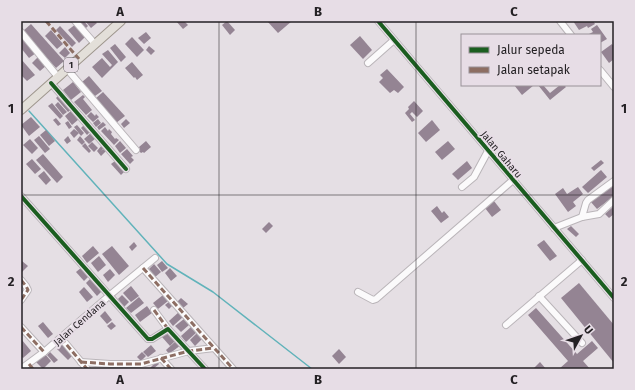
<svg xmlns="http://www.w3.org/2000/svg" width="635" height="390" viewBox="0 0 635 390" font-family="'Fira Sans',sans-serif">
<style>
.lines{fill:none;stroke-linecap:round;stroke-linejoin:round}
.stream{stroke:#61b3ba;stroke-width:1.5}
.building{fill:#948493}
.minor-casing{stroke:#bab5b9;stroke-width:8}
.major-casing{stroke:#9f978e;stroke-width:10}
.minor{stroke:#fbfafb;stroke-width:6}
.major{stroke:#e3dfd9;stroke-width:8}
.quiet{stroke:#8d6e63;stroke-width:3;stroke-dasharray:6 3;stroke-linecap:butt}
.cycleway-casing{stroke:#e7dde6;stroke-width:6}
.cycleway{stroke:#1b5e20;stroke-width:4}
.grid{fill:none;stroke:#242124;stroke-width:1;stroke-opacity:0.55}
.labels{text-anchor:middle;stroke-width:4;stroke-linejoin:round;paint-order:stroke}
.shield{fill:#e7dde6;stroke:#5e595e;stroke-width:1}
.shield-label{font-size:9px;font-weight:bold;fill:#242124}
.street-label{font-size:10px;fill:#242124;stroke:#e7dde6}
.neatline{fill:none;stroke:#242124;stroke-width:1.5}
.grid-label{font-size:13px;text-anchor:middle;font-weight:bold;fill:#242124}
</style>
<rect width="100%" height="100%" fill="#e5dfe4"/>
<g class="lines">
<!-- stream -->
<polyline class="stream" points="29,111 167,264 213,292 312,369"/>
</g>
<!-- building -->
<g class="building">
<polygon points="78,21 84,21 88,26 85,29"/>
<polygon points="85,21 95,21 97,23 91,28"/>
<polygon points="176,21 184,21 188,25 183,29"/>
<polygon points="227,21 235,30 230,35 222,25"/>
<polygon points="267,21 292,21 278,33"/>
<polygon points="573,21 593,21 595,24 588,28 587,26 579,30"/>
<polygon points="31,24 64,61 56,68 23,31"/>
<polygon points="76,24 86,36 79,43 68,30"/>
<polygon points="597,25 607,39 600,43 600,35 589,34 593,32 591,29"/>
<polygon points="60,26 76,43 72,47 56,30"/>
<polygon points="51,30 63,44 57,49 45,36"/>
<polygon points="146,32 151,38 144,44 138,38"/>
<polygon points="21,36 36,53 29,58 21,48"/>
<polygon points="360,36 372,50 363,59 350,45"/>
<polygon points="132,37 144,50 137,57 125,44"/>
<polygon points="115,44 126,57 121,62 110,48"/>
<polygon points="612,44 614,47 614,59 609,63 601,52"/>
<polygon points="149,46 155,51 151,55 146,50"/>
<polygon points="65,47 70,53 65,58 59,53"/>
<polygon points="108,50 118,62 102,78 92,67 102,58 110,67 112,65 102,54"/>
<polygon points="39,56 47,65 40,71 32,63"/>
<polygon points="21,59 35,75 27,81 21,75"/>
<polygon points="132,62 143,75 137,80 135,77 134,78 125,68"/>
<polygon points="387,69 404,87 398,93 394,90 390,93 379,82 383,78 380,75"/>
<polygon points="89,76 102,91 95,96 82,82"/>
<polygon points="73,82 81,92 71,100 63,90"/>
<polygon points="514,85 534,85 522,95"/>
<polygon points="538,85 543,85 550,93 560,85 567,85 565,87 566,87 550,100"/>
<polygon points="103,92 125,116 116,123 95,99"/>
<polygon points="59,95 72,109 68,112 56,98"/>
<polygon points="83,95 85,97 83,99 92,110 86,115 74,102"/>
<polygon points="414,101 423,111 417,117 412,112 410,114 415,120 412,122 405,113 409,109 408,107"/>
<polygon points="58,102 67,112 63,115 55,105"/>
<polygon points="52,103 63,116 60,119 48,106"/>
<polygon points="72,110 79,119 72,125 65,116"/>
<polygon points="91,112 95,116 96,114 99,117 93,122 87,116"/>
<polygon points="31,117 40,127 29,136 21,125"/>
<polygon points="56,118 61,124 58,126 53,120"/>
<polygon points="98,119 101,123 96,127 93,123"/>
<polygon points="126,119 130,123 124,128 121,124"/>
<polygon points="432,120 440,130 426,142 418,133"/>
<polygon points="68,121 72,127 69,129 65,123"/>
<polygon points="103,122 106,125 99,130 97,127"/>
<polygon points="85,124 91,131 87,135 81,128"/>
<polygon points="77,125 84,133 81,136 74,127"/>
<polygon points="105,127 108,131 109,129 112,132 111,134 115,139 116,138 119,140 114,145 101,131"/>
<polygon points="74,129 79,133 74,138 70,133"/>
<polygon points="46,130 55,141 49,146 40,135"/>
<polygon points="92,132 96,138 89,144 84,139"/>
<polygon points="39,136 50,149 45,153 34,140"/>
<polygon points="68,136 71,141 67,144 64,140"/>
<polygon points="80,136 85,142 82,145 77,140"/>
<polygon points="30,139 38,148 32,154 23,145"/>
<polygon points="120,141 126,148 120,153 115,146"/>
<polygon points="146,141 151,147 144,153 143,152 141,153 139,151 140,149 139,147"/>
<polygon points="448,141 455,149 442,160 435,152"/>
<polygon points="92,142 98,148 94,152 88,146"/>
<polygon points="85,143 91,151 89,153 82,146"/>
<polygon points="102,145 104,148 101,151 105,148 107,150 101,156 97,151"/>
<polygon points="127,149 133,156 131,157 134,160 130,164 121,154"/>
<polygon points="43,154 63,177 57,183 36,160"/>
<polygon points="32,159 41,169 35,174 26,164"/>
<polygon points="601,160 604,163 594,171 591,168"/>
<polygon points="115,161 125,171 121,175 111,164"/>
<polygon points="467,161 472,168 458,180 452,174"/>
<polygon points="601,170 607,177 588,193 582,187"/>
<polygon points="44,171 51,180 46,185 38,176"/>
<polygon points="612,184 614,187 614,196 597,209 590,201"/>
<polygon points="578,187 583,194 573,202 576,206 568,212 555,194 563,188 567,194"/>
<polygon points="494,201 501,210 492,217 485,208"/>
<polygon points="437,206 442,213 444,211 449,217 441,223 431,211"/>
<polygon points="614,206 614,214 609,218 605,214"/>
<polygon points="269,222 273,226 266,233 262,229"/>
<polygon points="571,226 579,234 576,237 567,229"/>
<polygon points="544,240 557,256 550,261 537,245"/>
<polygon points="134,242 137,246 132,251 129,247"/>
<polygon points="93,246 99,253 87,263 82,256"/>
<polygon points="112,246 129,266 119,275 102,254"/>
<polygon points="99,256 106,265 98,272 91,263"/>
<polygon points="22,261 28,266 21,273 21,262"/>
<polygon points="162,261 168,268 162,272 157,265"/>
<polygon points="154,264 161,272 154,278 148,270"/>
<polygon points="82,267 90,275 84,281 76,272"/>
<polygon points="170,268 177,276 171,281 165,273"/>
<polygon points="110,269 115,275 108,282 103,275"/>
<polygon points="92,277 103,290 97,296 86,283"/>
<polygon points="579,283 614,325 614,363 561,298"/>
<polygon points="131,286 139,296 131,302 123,293"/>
<polygon points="84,287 93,297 87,302 79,292"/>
<polygon points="122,295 129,302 124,307 118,299"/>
<polygon points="163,295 168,301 158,309 153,303"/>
<polygon points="139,297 144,303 131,313 126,308"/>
<polygon points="181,298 188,304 183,308 177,302"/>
<polygon points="170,301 173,305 169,309 165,305"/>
<polygon points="147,306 152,313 140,322 135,315"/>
<polygon points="536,308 577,354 592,341 598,348 583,361 590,369 575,369 574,368 573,369 559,369 568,361 528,315"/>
<polygon points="105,311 112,320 107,324 100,316"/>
<polygon points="180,311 184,316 173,326 169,321"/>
<polygon points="184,319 189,325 181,332 175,326"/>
<polygon points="43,322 53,334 48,338 38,326"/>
<polygon points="112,322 116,326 111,330 107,326"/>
<polygon points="192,326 197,332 186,342 181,336"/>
<polygon points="169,331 176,340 170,346 162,337"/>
<polygon points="198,332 203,338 195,346 190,340"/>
<polygon points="22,340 31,351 23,358 21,356"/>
<polygon points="177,340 181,345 169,354 166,350"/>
<polygon points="63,344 73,355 68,360 57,349"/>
<polygon points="151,345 156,351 148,357 143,352"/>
<polygon points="339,349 346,357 339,364 332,356"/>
<polygon points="50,352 58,360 54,363 47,355"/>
<polygon points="142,352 146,356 141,361 137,357"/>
<polygon points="45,354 51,361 43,369 36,362"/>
<polygon points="157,361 159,364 153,369 149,369"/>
<polygon points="540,362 546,369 535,369 534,368"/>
</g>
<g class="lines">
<!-- minor casing -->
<g class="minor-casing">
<g id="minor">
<polyline points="75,21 95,44"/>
<polyline points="378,21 614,298"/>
<polyline points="560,21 571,35"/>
<polyline points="21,32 58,77"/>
<polyline points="368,63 394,40"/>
<polyline points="67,69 136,150"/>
<polyline points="600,70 614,87"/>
<polyline points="51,83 126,169"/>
<polyline points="462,187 474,177 488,151"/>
<polyline points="21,196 148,339 152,339 168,329 205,369"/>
<polyline points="582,217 586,203 588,200 614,181"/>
<polyline points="554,228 582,217 599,214 614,200"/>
<polyline points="143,268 233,369"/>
<polyline points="21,280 26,286 28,290 21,300"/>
<polyline points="358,292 373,300 376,299 513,180"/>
<polyline points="539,296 582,343"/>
<polyline points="154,310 168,329"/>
<polyline points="506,325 582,260"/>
<polyline points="21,327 44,352"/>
<polyline points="61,338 87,369"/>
<polyline points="161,358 171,369"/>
<polyline points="81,362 110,364 141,364 189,351 214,348"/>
<polyline points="21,369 44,352 110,295 155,258"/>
</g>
</g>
<!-- major casing -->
<g class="major-casing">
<polyline id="major" points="21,110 121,21"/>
</g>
<!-- minor -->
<use href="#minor" class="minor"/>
<!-- major -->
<use href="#major" class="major"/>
<!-- quiet -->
<g class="quiet">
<polyline points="46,21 79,59"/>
<polyline points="143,268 233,369"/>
<polyline points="21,280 26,286 28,290 21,300"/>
<polyline points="154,310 168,329"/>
<polyline points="21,327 44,352"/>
<polyline points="61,338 87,369"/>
<polyline points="161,358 171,369"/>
<polyline points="81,362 110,364 141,364 189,351 214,348"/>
<polyline points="29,364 33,369"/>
</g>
<!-- cycleway casing -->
<g class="cycleway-casing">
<g id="cycleway">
<polyline points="378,21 614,298"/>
<polyline points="51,83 126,169"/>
<polyline points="21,196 148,339 152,339 168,329 205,369"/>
</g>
</g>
<!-- cycleway -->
<use href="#cycleway" class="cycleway"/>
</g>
<!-- grid -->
<path class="grid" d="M219,21V369M416,21V369M21,195H614"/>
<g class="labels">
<!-- shield labels -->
<rect class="shield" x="64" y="58" width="14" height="14" rx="3"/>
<g class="shield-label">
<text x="71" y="68">1</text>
</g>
<!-- street labels -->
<g class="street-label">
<text transform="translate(502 154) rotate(50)" y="4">Jalan Gaharu</text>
<text transform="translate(79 322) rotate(-41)" y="4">Jalan Cendana</text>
</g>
</g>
<!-- border -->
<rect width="635" height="390" fill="none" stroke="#e7dde6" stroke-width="44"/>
<!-- legend -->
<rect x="461" y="34" width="140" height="52" fill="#e7dde6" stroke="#999298"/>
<rect x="469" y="47" width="20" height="6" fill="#1b5e20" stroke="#999298"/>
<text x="497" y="54" font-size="12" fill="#242124">Jalur sepeda</text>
<rect x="469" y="67" width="20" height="6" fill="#8d6e63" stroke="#999298"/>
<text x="497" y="74" font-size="12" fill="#242124">Jalan setapak</text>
<!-- north arrow -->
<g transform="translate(581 336) rotate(50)" stroke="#e7dde6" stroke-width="3" paint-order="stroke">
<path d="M0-3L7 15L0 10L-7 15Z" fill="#242124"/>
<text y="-6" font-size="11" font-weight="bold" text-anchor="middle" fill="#242124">U</text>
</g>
<rect x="22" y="22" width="591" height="346" class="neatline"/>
<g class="grid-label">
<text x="120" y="16">A</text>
<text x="318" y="16">B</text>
<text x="514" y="16">C</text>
<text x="11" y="113">1</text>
<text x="624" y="113">1</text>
<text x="11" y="286">2</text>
<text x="624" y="286">2</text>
<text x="120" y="384">A</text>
<text x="318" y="384">B</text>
<text x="514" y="384">C</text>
</g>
</svg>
